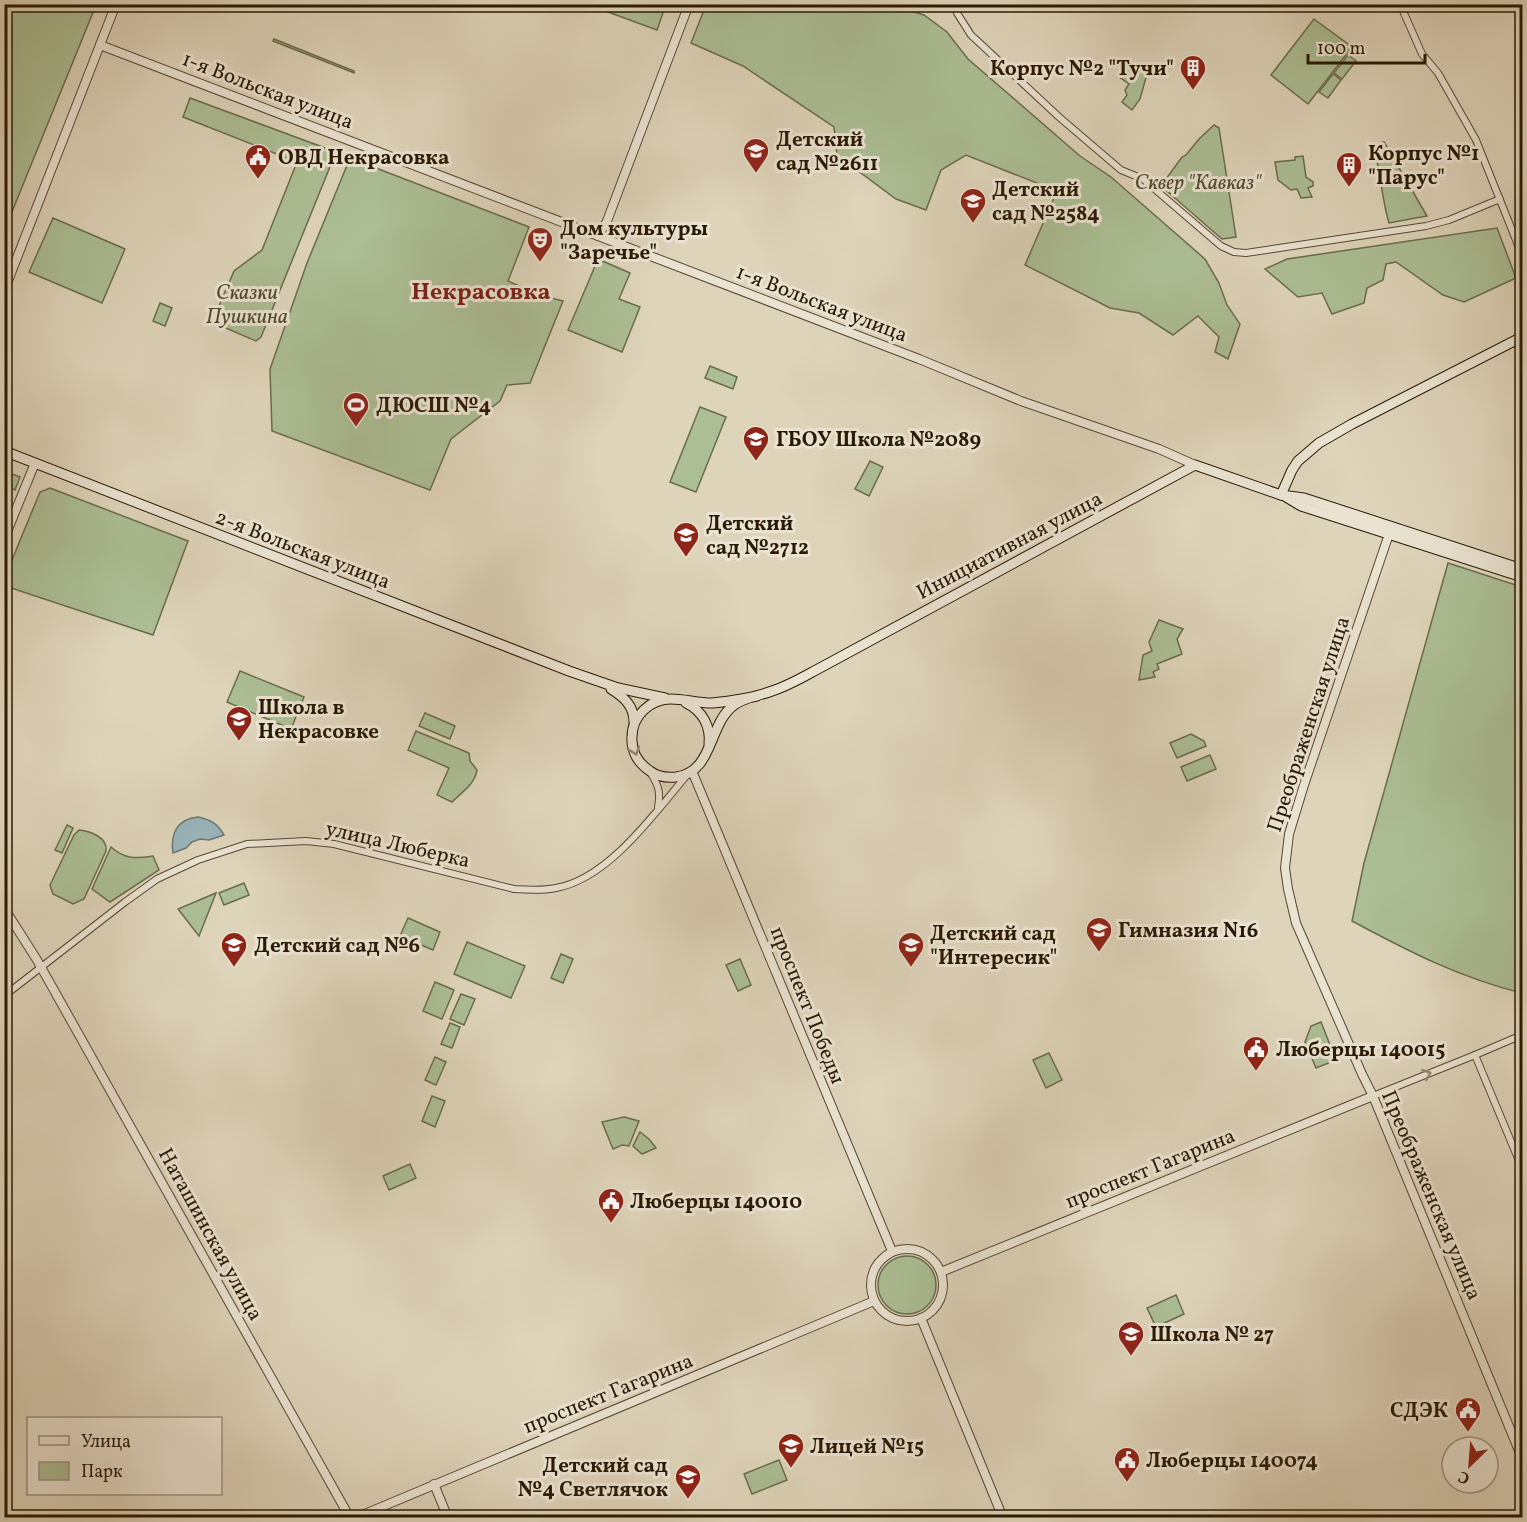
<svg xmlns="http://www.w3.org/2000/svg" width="1527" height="1522" viewBox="0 0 1527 1522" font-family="Vollkorn,serif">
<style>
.green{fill:#acbe94;stroke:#6b6c4c;stroke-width:1.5}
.water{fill:#99b5bc;stroke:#6d7772;stroke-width:1.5}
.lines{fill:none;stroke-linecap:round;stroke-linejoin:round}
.minor-casing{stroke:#574831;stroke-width:8}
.tertiary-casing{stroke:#574831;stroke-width:10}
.secondary-casing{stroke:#2a1a03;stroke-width:11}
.minor{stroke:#eae3d2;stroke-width:6}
.tertiary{stroke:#eae3d2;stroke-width:8}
.secondary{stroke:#eae3d2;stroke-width:9}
.oneway{stroke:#948975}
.labels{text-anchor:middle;stroke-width:6;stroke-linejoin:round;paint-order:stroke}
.poi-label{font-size:21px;font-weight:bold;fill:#2a1a03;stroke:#eae3d2;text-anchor:start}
.street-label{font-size:21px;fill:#2a1a03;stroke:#eae3d2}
.park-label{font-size:21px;font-style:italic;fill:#514b2e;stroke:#eae3d2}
.quarter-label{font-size:24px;font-weight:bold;fill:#7a1f14;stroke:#eae3d2}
</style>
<rect width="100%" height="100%" fill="#ded4ba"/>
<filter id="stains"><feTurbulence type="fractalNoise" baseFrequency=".00333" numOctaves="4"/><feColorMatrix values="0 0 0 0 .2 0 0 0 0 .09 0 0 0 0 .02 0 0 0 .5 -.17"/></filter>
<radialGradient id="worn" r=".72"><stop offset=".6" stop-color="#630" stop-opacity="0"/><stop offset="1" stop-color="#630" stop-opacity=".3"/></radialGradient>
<!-- green -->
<g class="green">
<polygon points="5,4 96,5 5,229 4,5"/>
<polygon points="889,4 924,15 947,32 968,59 1080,156 1111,177 1205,259 1219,283 1227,305 1240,324 1228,359 1215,352 1219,337 1198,316 1173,335 1139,313 1110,308 1025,265 1057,191 966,155 941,170 926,210 896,199 837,155 834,127 743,66 691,43 706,5"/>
<polygon points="589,5 649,5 664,10 657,30"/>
<polygon points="1314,19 1352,47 1308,104 1271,75"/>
<polygon points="274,39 354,71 354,73 273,41"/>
<polygon points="1348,55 1356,61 1342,79 1334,73"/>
<polygon points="1130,61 1147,74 1140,99 1132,110 1122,102 1127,95 1125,90 1129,84 1118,76"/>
<polygon points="1333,74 1341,80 1328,98 1319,92"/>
<polygon points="190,98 336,152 261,337 256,341 212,322 234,271 262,250 297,162 183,117"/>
<polygon points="1214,125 1219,128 1236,237 1222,239 1161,186 1182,157 1186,155 1199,139"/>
<path d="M1384,142L1427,216L1389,223C1381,197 1381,170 1373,145Z"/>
<polygon points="1303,156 1306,177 1313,182 1313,186 1308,188 1312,197 1301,198 1297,189 1291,190 1278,180 1275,162 1295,160 1295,157"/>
<polygon points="350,158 529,227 508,281 539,295 563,301 530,383 507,385 500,401 451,439 430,490 272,431 270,369 307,263"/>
<polygon points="53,218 125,249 102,303 29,272"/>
<polygon points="1497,228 1516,278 1464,302 1443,295 1396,262 1386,264 1383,280 1367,288 1364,303 1332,314 1322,293 1298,297 1265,269 1287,259"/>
<polygon points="598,259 630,273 619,299 640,307 622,352 568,330"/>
<polygon points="160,303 172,308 165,326 153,321"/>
<polygon points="710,366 737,377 733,389 705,378"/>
<polygon points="700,407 726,417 696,492 670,482"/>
<polygon points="870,461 883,467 869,496 855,489"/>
<polygon points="4,471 20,477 15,490 5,485"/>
<polygon points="50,488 188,541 153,635 5,586 5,577 40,492"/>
<path d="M1448,563L1522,587V993C1460,978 1408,951 1352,921L1364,863Z"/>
<polygon points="1159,620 1183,629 1177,639 1182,654 1157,664 1159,669 1153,672 1155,677 1139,680 1143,655 1152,651 1149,642"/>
<polygon points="240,671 304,697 291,729 227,702"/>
<polygon points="425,713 455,726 450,739 419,726"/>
<path d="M416,731L469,753L470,761L477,770C475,784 462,792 452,802L437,795L449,768L408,750Z"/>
<polygon points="1191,734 1204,741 1206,746 1177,758 1170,743"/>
<polygon points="1210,755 1216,769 1187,781 1181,767"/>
<polygon points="67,825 73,828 62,853 55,850"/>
<path d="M79,830C91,831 108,838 106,851L84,899L73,904L53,894L50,885L74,835Z"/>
<path d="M111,847C124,859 136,859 153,856L159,870L110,902L92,889Z"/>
<polygon points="244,883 249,895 224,905 219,893"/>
<polygon points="216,893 199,936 178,909"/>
<polygon points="408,918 440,932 433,950 400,936"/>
<polygon points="467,942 525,966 511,998 454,974"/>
<polygon points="561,954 573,959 563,983 551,978"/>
<polygon points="740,959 751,985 738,991 726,965"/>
<polygon points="435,982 454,990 442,1019 423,1011"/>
<polygon points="461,994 475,999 464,1025 450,1019"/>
<polygon points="1321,1022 1336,1060 1316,1068 1305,1042 1311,1026"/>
<polygon points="450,1023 460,1027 452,1048 441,1044"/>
<polygon points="1049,1053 1062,1080 1046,1088 1033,1060"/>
<polygon points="435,1057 446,1062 436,1085 425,1080"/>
<polygon points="432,1096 445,1101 435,1127 422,1121"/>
<polygon points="624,1117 639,1121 629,1146 622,1145 613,1149 602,1122"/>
<polygon points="640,1132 649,1139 656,1148 642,1154 633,1146"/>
<polygon points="410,1164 416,1178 389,1190 383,1176"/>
<circle cx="907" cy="1285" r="29"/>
<polygon points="1176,1295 1184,1314 1156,1327 1147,1308"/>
<polygon points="779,1460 787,1480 752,1494 744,1474"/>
</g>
<!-- water -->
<path class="water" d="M198,817C211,820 217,823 224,835L209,840L200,839L192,842L186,848L173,853C170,834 177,819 198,817Z"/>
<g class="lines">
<!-- minor casing -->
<g class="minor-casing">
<g id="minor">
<polyline points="955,4 957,13 971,35 1059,117 1121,170 1143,179 1221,246 1234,252 1246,253 1426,226 1449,220 1500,199"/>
<polyline points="1400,4 1422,54 1438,73 1476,140 1522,255"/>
<path d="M650,772C658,784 661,792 658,807"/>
<path d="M4,996L125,902L157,879L198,860L247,844L306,841L334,844L514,889C528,890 542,891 556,888C608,879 654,814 687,775"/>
<polyline points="1475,1055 1522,1035"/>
<polyline points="1373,1096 1475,1055 1522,1168"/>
</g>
</g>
<!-- tertiary casing -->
<g class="tertiary-casing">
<g id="tertiary">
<polyline points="100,45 919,359 1021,401 1159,449 1195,465"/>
<polyline points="598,236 607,221 689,4"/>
<polyline points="4,291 116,4"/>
<polyline points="1389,534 1304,785 1289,834 1285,868 1288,889 1296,923 1362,1074 1373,1096 1522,1458"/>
<polyline points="4,539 35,463"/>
<polyline points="692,771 892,1251"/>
<polyline points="4,908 37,960 350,1518"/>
<circle cx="907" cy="1285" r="36"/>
<polyline points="941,1272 1373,1096"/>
<polyline points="921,1318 1003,1518"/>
<polyline points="434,1484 448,1518"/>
<polyline points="355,1518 874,1301"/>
</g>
</g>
<!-- secondary casing -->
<g class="secondary-casing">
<g id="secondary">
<polyline points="4,451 569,671 618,688 665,698"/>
<polyline points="1281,495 1292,470 1298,461 1319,443 1352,424 1522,337"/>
<polyline points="1286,497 1301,506 1522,577"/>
<path d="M611,689C624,697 634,706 634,722"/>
<path d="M757,696C742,699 727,702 712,703C698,703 684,699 671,699C650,699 632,716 632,737C631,751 638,763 650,771C658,777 666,778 676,777C714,772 708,724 734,705C745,697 759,696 772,691C788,686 803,677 818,669L1195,465L1281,495L1304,498L1522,569"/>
<path d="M686,703C703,711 711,727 709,745"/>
</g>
</g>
<!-- minor -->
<use href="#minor" class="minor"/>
<!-- tertiary -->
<use href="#tertiary" class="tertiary"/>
<!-- secondary -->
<use href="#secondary" class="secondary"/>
</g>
<!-- one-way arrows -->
<defs><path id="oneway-chevron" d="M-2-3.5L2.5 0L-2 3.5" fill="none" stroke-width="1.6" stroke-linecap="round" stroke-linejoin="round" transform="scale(1.5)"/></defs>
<g class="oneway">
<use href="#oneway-chevron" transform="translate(635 751) rotate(71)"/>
<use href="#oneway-chevron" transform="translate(1427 1074) rotate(-22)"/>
</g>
<!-- icons -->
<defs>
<g id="building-pin" transform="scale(1.35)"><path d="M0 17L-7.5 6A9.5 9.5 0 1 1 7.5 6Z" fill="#8f2418" stroke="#eae3d2"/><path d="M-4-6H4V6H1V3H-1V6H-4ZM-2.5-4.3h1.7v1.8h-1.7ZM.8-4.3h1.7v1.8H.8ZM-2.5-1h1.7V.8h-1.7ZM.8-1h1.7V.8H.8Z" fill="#fff"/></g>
<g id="school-pin" transform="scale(1.35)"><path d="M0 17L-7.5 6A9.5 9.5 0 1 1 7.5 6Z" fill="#8f2418" stroke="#eae3d2"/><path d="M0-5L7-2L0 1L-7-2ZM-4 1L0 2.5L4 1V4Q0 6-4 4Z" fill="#fff"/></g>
<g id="civic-pin" transform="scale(1.35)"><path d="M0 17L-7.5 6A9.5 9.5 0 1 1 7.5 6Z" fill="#8f2418" stroke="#eae3d2"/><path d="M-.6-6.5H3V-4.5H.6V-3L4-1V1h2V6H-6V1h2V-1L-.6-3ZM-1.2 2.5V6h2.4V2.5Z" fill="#fff"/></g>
<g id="theatre-pin" transform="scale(1.35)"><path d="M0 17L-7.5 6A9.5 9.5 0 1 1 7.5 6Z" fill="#8f2418" stroke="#eae3d2"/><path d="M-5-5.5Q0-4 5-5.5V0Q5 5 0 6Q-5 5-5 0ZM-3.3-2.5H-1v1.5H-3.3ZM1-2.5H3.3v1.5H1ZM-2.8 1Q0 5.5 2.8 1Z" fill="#fff"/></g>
<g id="stadium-pin" transform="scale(1.35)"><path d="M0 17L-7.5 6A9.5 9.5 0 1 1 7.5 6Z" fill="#8f2418" stroke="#eae3d2"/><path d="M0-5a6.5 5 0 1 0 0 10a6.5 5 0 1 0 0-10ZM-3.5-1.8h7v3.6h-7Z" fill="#fff"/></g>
</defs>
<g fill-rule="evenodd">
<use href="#building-pin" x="1193" y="68"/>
<use href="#school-pin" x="756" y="151"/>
<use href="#civic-pin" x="258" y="157"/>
<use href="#building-pin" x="1349" y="165"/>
<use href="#school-pin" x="973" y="201"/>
<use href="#theatre-pin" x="540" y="240"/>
<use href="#stadium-pin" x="356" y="405"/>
<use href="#school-pin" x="756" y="439"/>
<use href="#school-pin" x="686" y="535"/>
<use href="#school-pin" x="239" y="719"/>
<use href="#school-pin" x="1099" y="930"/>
<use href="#school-pin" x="234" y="945"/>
<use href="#school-pin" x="911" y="945"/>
<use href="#civic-pin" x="1256" y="1049"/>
<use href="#civic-pin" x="611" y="1201"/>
<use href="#school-pin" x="1131" y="1334"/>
<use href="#civic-pin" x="1468" y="1410"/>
<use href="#school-pin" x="791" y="1446"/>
<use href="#civic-pin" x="1127" y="1460"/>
<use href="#school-pin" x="688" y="1477"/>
</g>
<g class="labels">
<!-- poi labels -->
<g class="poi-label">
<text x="1174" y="75" text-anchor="end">Корпус №2 "Тучи"</text>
<text x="776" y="146">Детский<tspan x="776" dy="24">сад №2611</tspan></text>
<text x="1368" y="160">Корпус №1<tspan x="1368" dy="24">"Парус"</tspan></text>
<text x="278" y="164">ОВД Некрасовка</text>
<text x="992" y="196">Детский<tspan x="992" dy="24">сад №2584</tspan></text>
<text x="560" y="235">Дом культуры<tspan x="560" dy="24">"Заречье"</tspan></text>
<text x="376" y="412">ДЮСШ №4</text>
<text x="776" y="446">ГБОУ Школа №2089</text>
<text x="706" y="530">Детский<tspan x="706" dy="24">сад №2712</tspan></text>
<text x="258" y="714">Школа в<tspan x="258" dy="24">Некрасовке</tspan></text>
<text x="1118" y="937">Гимназия N16</text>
<text x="930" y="940">Детский сад<tspan x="930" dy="24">"Интересик"</tspan></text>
<text x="254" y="952">Детский сад №6</text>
<text x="1276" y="1056">Люберцы 140015</text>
<text x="630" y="1208">Люберцы 140010</text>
<text x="1150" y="1341">Школа № 27</text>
<text x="1448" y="1417" text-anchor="end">СДЭК</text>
<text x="810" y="1453">Лицей №15</text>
<text x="1146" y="1467">Люберцы 140074</text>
<text x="668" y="1472" text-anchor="end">Детский сад<tspan x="668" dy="24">№4 Светлячок</tspan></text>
</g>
<!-- street labels -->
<g class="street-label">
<text transform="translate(268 90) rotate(21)" y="7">1-я Вольская улица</text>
<text transform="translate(822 303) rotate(21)" y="7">1-я Вольская улица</text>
<text transform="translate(1009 545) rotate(-28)" y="7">Инициативная улица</text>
<text transform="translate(303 549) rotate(21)" y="7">2-я Вольская улица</text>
<text transform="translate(1308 724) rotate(-72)" y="7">Преображенская улица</text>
<text transform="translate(398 844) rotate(13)" y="7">улица Люберка</text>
<text transform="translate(808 1005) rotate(68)" y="7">проспект Победы</text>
<text transform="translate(1150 1168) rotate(-22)" y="7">проспект Гагарина</text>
<text transform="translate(1432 1195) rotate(67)" y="7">Преображенская улица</text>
<text transform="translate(211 1234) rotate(61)" y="7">Наташинская улица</text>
<text transform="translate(608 1393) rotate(-22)" y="7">проспект Гагарина</text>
</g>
<!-- park labels -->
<g class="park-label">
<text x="1198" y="189">Сквер "Кавказ"</text>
<text x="247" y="299">Сказки<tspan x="247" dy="24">Пушкина</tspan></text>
</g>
<!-- quarter labels -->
<g class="quarter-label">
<text x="481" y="299">Некрасовка</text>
</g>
</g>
<!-- margin -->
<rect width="1527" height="1522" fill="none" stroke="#ded4ba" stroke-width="24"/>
<rect x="6" y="6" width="1515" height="1510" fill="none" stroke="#2a1a03" stroke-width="3"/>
<rect x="12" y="12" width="1503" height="1498" fill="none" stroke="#2a1a03" stroke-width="1.5"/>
<!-- legend -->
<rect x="27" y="1417" width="195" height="78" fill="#eae3d2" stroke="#9d937f" stroke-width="1.5"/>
<rect x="39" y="1436" width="30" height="9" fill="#eae3d2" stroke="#9d937f" stroke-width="1.5"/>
<text x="81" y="1447" font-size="18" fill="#2a1a03">Улица</text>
<rect x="39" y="1462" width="30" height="18" fill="#acbe94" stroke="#9d937f" stroke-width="1.5"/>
<text x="81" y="1477" font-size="18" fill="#2a1a03">Парк</text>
<!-- north arrow -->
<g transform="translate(1470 1465) rotate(205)"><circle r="28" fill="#eae3d2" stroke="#9d937f" stroke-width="1.5"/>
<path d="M0-4.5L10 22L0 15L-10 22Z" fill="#8f2418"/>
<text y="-9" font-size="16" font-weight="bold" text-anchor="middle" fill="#2a1a03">С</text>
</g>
<!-- scale -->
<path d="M1308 54v9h117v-9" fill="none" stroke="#2a1a03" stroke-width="3"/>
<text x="1317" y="54" font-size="18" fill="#2a1a03" stroke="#eae3d2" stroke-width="4.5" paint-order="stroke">100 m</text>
<rect width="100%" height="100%" filter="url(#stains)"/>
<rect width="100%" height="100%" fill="url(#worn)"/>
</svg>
